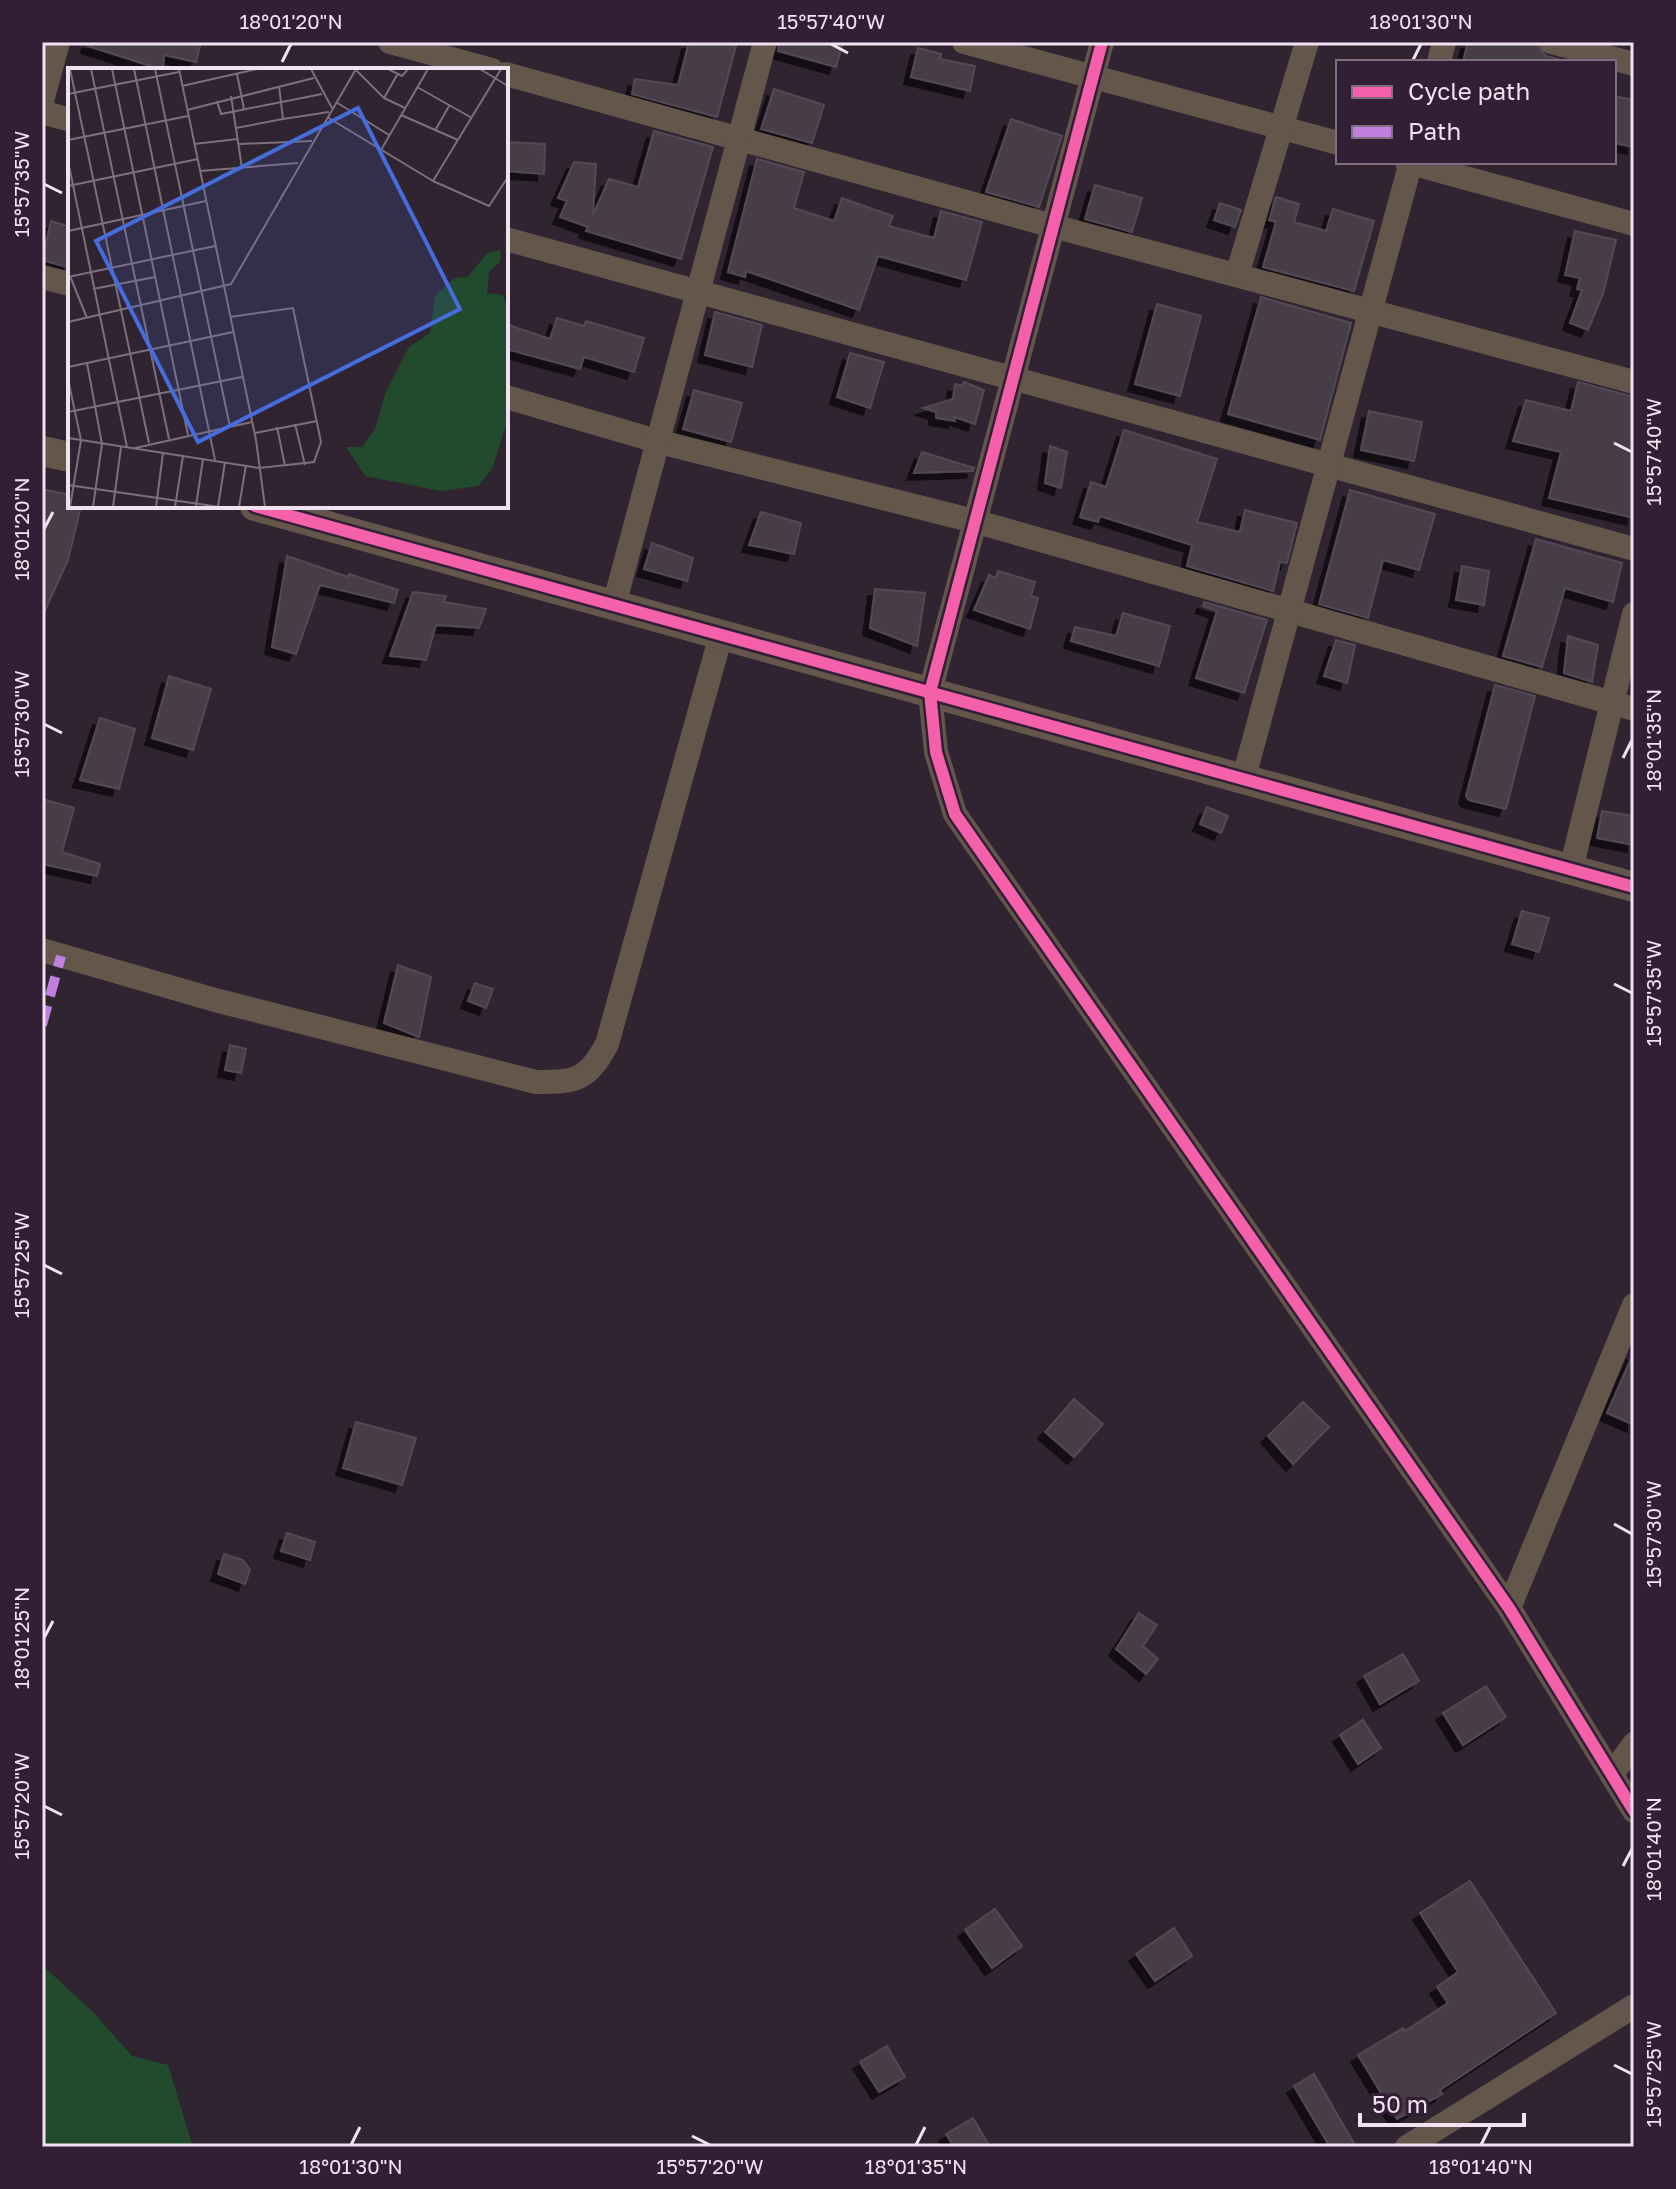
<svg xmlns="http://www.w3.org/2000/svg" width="1676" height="2189" viewBox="0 0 1676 2189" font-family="'Golos Text',sans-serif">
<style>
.green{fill:#224a2c}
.building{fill:#473d47;stroke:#534a54;stroke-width:2;filter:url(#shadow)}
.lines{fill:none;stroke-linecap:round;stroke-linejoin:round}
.minor{stroke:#64564b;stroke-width:24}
.tertiary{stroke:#64564b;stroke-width:30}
.quiet{stroke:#c07fdc;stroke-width:10;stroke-dasharray:20 10;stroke-linecap:butt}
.cycleway-casing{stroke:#331f35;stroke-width:17}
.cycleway{stroke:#f560ab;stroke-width:12}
.ticks{fill:none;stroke:#f0e2f0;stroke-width:3}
.inset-road{fill:none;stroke:#7c707d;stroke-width:2}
.view{fill:#476cdd;fill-opacity:0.15;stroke:#476cdd;stroke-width:4}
.inset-edge{fill:none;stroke:#f0e2f0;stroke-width:4}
.neatline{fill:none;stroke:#f0e2f0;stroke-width:3}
.ticks-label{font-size:20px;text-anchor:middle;fill:#f0e2f0}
</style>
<defs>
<filter id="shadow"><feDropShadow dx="-7" dy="7" stdDeviation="0" flood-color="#0009"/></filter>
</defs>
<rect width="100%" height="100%" fill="#2f2430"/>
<!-- green -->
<polygon class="green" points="42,1965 94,2013 132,2056 168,2065 193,2147 42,2147"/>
<!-- building -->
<g class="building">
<polygon points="89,42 201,42 196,62 164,55 163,70 88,46"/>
<polygon points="689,42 737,42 717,117 632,94 635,79 678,85"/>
<polygon points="780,42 843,42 836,67 778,51"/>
<polygon points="1468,42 1527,42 1536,44 1546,56 1568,62 1463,62"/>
<polygon points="918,48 941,54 940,59 975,66 970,91 911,77"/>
<polygon points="774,89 824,105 812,143 761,129"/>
<polygon points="1614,96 1634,100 1634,147 1614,143"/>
<polygon points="1011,119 1062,136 1039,207 986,192"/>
<polygon points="654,131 713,147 681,259 586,231 588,227 560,217 567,201 558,198 574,162 596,164 593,215 609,179 638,187"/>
<polygon points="506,142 545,144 544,174 506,171"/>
<polygon points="757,159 804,172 794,208 834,221 842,198 893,216 889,226 934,238 941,211 982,222 966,280 878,256 859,310 746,271 745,277 728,272"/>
<polygon points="1095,185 1142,198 1132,232 1085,219"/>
<polygon points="1276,197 1299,204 1294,222 1326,231 1333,209 1374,221 1354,291 1263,267 1276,222 1269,220"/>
<polygon points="1220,203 1241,210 1235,227 1214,220"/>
<polygon points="51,221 70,227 70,268 42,260"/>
<polygon points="1575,231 1616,240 1603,294 1588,330 1570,323 1582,290 1577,289 1580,278 1565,275"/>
<polygon points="1261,297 1351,323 1320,440 1228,414"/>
<polygon points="1157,304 1201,316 1180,396 1135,384"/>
<polygon points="715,312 762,325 752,367 705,355"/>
<polygon points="557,318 584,326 586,321 644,338 634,372 584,357 580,369 506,349 506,324 550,339"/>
<polygon points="850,353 884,362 870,408 837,397"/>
<polygon points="964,382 984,390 975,424 954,417 955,421 936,418 936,412 923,408 953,399 955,384 962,386"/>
<polygon points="1578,382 1634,397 1634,518 1549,498 1561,452 1513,441 1526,400 1571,411"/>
<polygon points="694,390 742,403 731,442 683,429"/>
<polygon points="1369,411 1422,422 1414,461 1361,450"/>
<polygon points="1124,430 1217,459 1197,522 1240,532 1245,510 1297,523 1287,563 1280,562 1273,591 1187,566 1192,545 1100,516 1098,522 1080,517 1091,482 1106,487"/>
<polygon points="1050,446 1067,452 1061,488 1045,483"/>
<polygon points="922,452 974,468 973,471 914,473"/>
<polygon points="42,489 70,495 70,506 81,506 68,560 42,617"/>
<polygon points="1350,490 1435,514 1419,570 1383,560 1368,618 1319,604"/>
<polygon points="761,512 801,523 794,554 749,545"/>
<polygon points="1536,539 1622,563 1613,602 1565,588 1542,667 1503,656"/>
<polygon points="652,543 693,558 687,581 644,569"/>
<polygon points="287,556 348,577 349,574 398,590 394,603 320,585 296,654 272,647"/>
<polygon points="1462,566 1489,571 1484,605 1456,600"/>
<polygon points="998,571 1035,582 1031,596 1038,598 1030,629 974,610 989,575 996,578"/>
<polygon points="875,589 925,593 917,646 870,628"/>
<polygon points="413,592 446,596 444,602 486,609 479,628 436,625 426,660 390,656"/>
<polygon points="1204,602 1267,620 1244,693 1196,678 1217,611 1203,606"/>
<polygon points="1123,613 1170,626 1159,666 1071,641 1075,627 1116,636"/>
<polygon points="1568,636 1598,645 1592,682 1564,673"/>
<polygon points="1336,640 1355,645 1347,683 1324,676"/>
<polygon points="169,676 211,689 193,750 152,738"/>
<polygon points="1495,685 1535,696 1506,809 1469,800 1466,796"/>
<polygon points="100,718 135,729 119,789 80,780"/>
<polygon points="42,799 74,808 62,852 100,864 97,876 42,864"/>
<polygon points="1207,807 1228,816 1221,833 1200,824"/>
<polygon points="1602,811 1634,816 1634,845 1597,838"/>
<polygon points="1522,911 1549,918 1539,952 1512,944"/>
<polygon points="398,965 431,977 419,1037 384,1023"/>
<polygon points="475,983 493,989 486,1008 468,1001"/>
<polygon points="230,1045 246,1049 241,1073 225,1070"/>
<polygon points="1634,1352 1634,1425 1607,1413"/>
<polygon points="1074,1399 1103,1424 1074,1457 1045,1432"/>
<polygon points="1303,1402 1329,1427 1293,1464 1268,1436"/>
<polygon points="356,1422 416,1438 402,1485 343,1468"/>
<polygon points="287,1533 315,1542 310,1560 281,1551"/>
<polygon points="224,1554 243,1560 250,1570 245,1584 218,1574"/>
<polygon points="1139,1613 1157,1625 1143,1646 1158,1659 1146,1674 1116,1649"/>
<polygon points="1403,1654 1419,1681 1380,1704 1364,1676"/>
<polygon points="1486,1686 1506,1717 1463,1745 1443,1713"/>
<polygon points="1363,1720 1381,1748 1358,1764 1340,1735"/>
<polygon points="1470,1881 1556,2013 1440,2090 1442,2094 1397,2119 1358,2055 1403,2028 1405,2031 1448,2003 1437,1987 1458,1972 1420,1913"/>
<polygon points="995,1909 1022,1946 992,1968 965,1930"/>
<polygon points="1174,1928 1192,1956 1155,1981 1136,1954"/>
<polygon points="887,2046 905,2077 879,2092 860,2062"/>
<polygon points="1314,2074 1356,2147 1330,2147 1294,2086"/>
<polygon points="973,2118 990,2147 954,2147 946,2134"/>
</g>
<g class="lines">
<!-- minor -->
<g class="minor">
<polyline points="390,42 492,70"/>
<polyline points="964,42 1338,143"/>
<polyline points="1102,42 930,692 936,752 955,814 1509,1608 1634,1811"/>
<polyline points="1551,42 1634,64"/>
<polyline points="1439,62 1444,42"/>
<polyline points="506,74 1053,226 1634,382"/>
<polyline points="42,101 58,42"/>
<polyline points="42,112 70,120"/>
<polyline points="1407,162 1634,224"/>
<polyline points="506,239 1634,549"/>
<polyline points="1237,275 1307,42"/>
<polyline points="42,277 70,284"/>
<polyline points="506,397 660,442 974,521 1634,709"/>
<polyline points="614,605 765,42"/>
<polyline points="1244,777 1411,162"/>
<polyline points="1571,869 1634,614"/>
<path d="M42,950L215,1000L536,1082C576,1082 587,1081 607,1044L721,635"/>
<polyline points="1509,1608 1634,1305"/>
<polyline points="1612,1774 1634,1744"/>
<polyline points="1407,2147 1634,2006"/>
</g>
<!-- tertiary -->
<g class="tertiary">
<polyline points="42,451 70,457"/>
<polyline points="255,506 1634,887"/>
</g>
<!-- quiet -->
<polyline class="quiet" points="42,1025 61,956"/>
<!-- cycleway casing -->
<g class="cycleway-casing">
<g id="cycleway">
<polyline points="1102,42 930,692 936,752 955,814 1509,1608 1634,1811"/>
<polyline points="255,506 1634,887"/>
</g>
</g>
<!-- cycleway -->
<use href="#cycleway" class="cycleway"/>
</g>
<!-- ticks -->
<path class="ticks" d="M831,44L848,53M282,62L291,44M1412,62L1421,44M44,184L62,193M1614,443L1632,452M44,529L53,512M44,724L62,733M1623,758L1632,740M1614,984L1632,993M44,1265L62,1274M1614,1524L1632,1534M44,1638L53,1621M44,1806L62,1815M1623,1866L1632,1849M1614,2065L1632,2074M692,2136L710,2145M351,2145L360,2127M916,2145L925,2127M1481,2145L1490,2127"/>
<!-- overview -->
<g transform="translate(68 68)">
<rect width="440" height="440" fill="#2f2430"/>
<path d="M433,182L432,194L421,204L419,225L435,227L440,242V351L424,401L410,418L373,423L297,408L278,379H294L307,361L318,323L341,279L362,265L367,228L386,210L400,209L419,185Z" fill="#224a2c"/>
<path class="inset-road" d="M2,1L81,375M23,1L101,371M44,1L120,367M66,1L147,392M87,1L162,359M111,1L188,372L197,439M243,1L264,40M320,1L334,8L340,1M412,1L440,18M288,2L316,30M169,6L176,41M329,7L316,30L337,40M114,18L189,1M349,19L404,50M0,26L111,4M163,28L174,100M149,33L153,46L254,26M268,34L321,67M119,42L246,10M333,47L390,72M259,49L365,113L433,1M215,51L261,44M168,60L215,51L211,18M368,61L381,38M0,72L120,48M126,76L170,71M171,76L244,73M313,82L360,1M0,93L59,379M132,103L230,95M365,113L421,138L440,109M0,118L130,91M0,163L138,133M2,208L19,250M0,209L147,178M25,221L87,209M0,254L163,216L288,1M19,295L34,376L25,439M0,299L165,264M0,311L13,372L2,439M0,344L174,309M227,356L237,397M209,359L217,398M187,365L249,353M0,370L191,400L246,394L253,374L225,240L162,249M67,380L184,354M0,417L152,439M128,438L135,391M45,439L53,379M88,439L95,385M107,439L115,388M150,439L157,394M171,439L178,397"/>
<path class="view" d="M290,40L392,241L130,374L28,173Z"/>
<rect width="440" height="440" class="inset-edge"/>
</g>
<!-- border -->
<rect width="1676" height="2189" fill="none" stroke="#331f35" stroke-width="88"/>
<!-- legend -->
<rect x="1336" y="60" width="280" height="104" fill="#331f35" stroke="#7f6d80" stroke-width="2"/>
<rect x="1352" y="86" width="40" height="12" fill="#f560ab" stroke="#7f6d80" stroke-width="2"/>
<text x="1408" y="100" font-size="24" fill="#f0e2f0">Cycle path</text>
<rect x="1352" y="126" width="40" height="12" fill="#c07fdc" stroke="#7f6d80" stroke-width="2"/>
<text x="1408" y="140" font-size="24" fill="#f0e2f0">Path</text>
<!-- scale -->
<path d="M1360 2113v12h164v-12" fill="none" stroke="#f0e2f0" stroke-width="4"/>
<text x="1372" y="2113" font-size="24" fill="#f0e2f0" stroke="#331f35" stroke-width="6" paint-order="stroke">50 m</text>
<rect x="44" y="44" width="1588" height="2101" class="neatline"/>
<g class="ticks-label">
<text x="291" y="29">18°01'20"N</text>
<text x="831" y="29">15°57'40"W</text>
<text x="1421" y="29">18°01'30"N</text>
<text transform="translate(22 184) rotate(-90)" y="7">15°57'35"W</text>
<text transform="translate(1654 452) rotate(-90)" y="7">15°57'40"W</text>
<text transform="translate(22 529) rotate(-90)" y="7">18°01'20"N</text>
<text transform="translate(22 724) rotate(-90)" y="7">15°57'30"W</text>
<text transform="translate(1654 740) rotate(-90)" y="7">18°01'35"N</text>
<text transform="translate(1654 993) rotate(-90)" y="7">15°57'35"W</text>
<text transform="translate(22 1265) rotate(-90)" y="7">15°57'25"W</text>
<text transform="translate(1654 1534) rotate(-90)" y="7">15°57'30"W</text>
<text transform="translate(22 1638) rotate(-90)" y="7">18°01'25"N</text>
<text transform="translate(22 1806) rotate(-90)" y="7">15°57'20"W</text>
<text transform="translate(1654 1849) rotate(-90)" y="7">18°01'40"N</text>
<text transform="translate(1654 2074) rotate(-90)" y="7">15°57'25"W</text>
<text x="351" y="2174">18°01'30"N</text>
<text x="710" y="2174">15°57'20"W</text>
<text x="916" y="2174">18°01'35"N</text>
<text x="1481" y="2174">18°01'40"N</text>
</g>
</svg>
